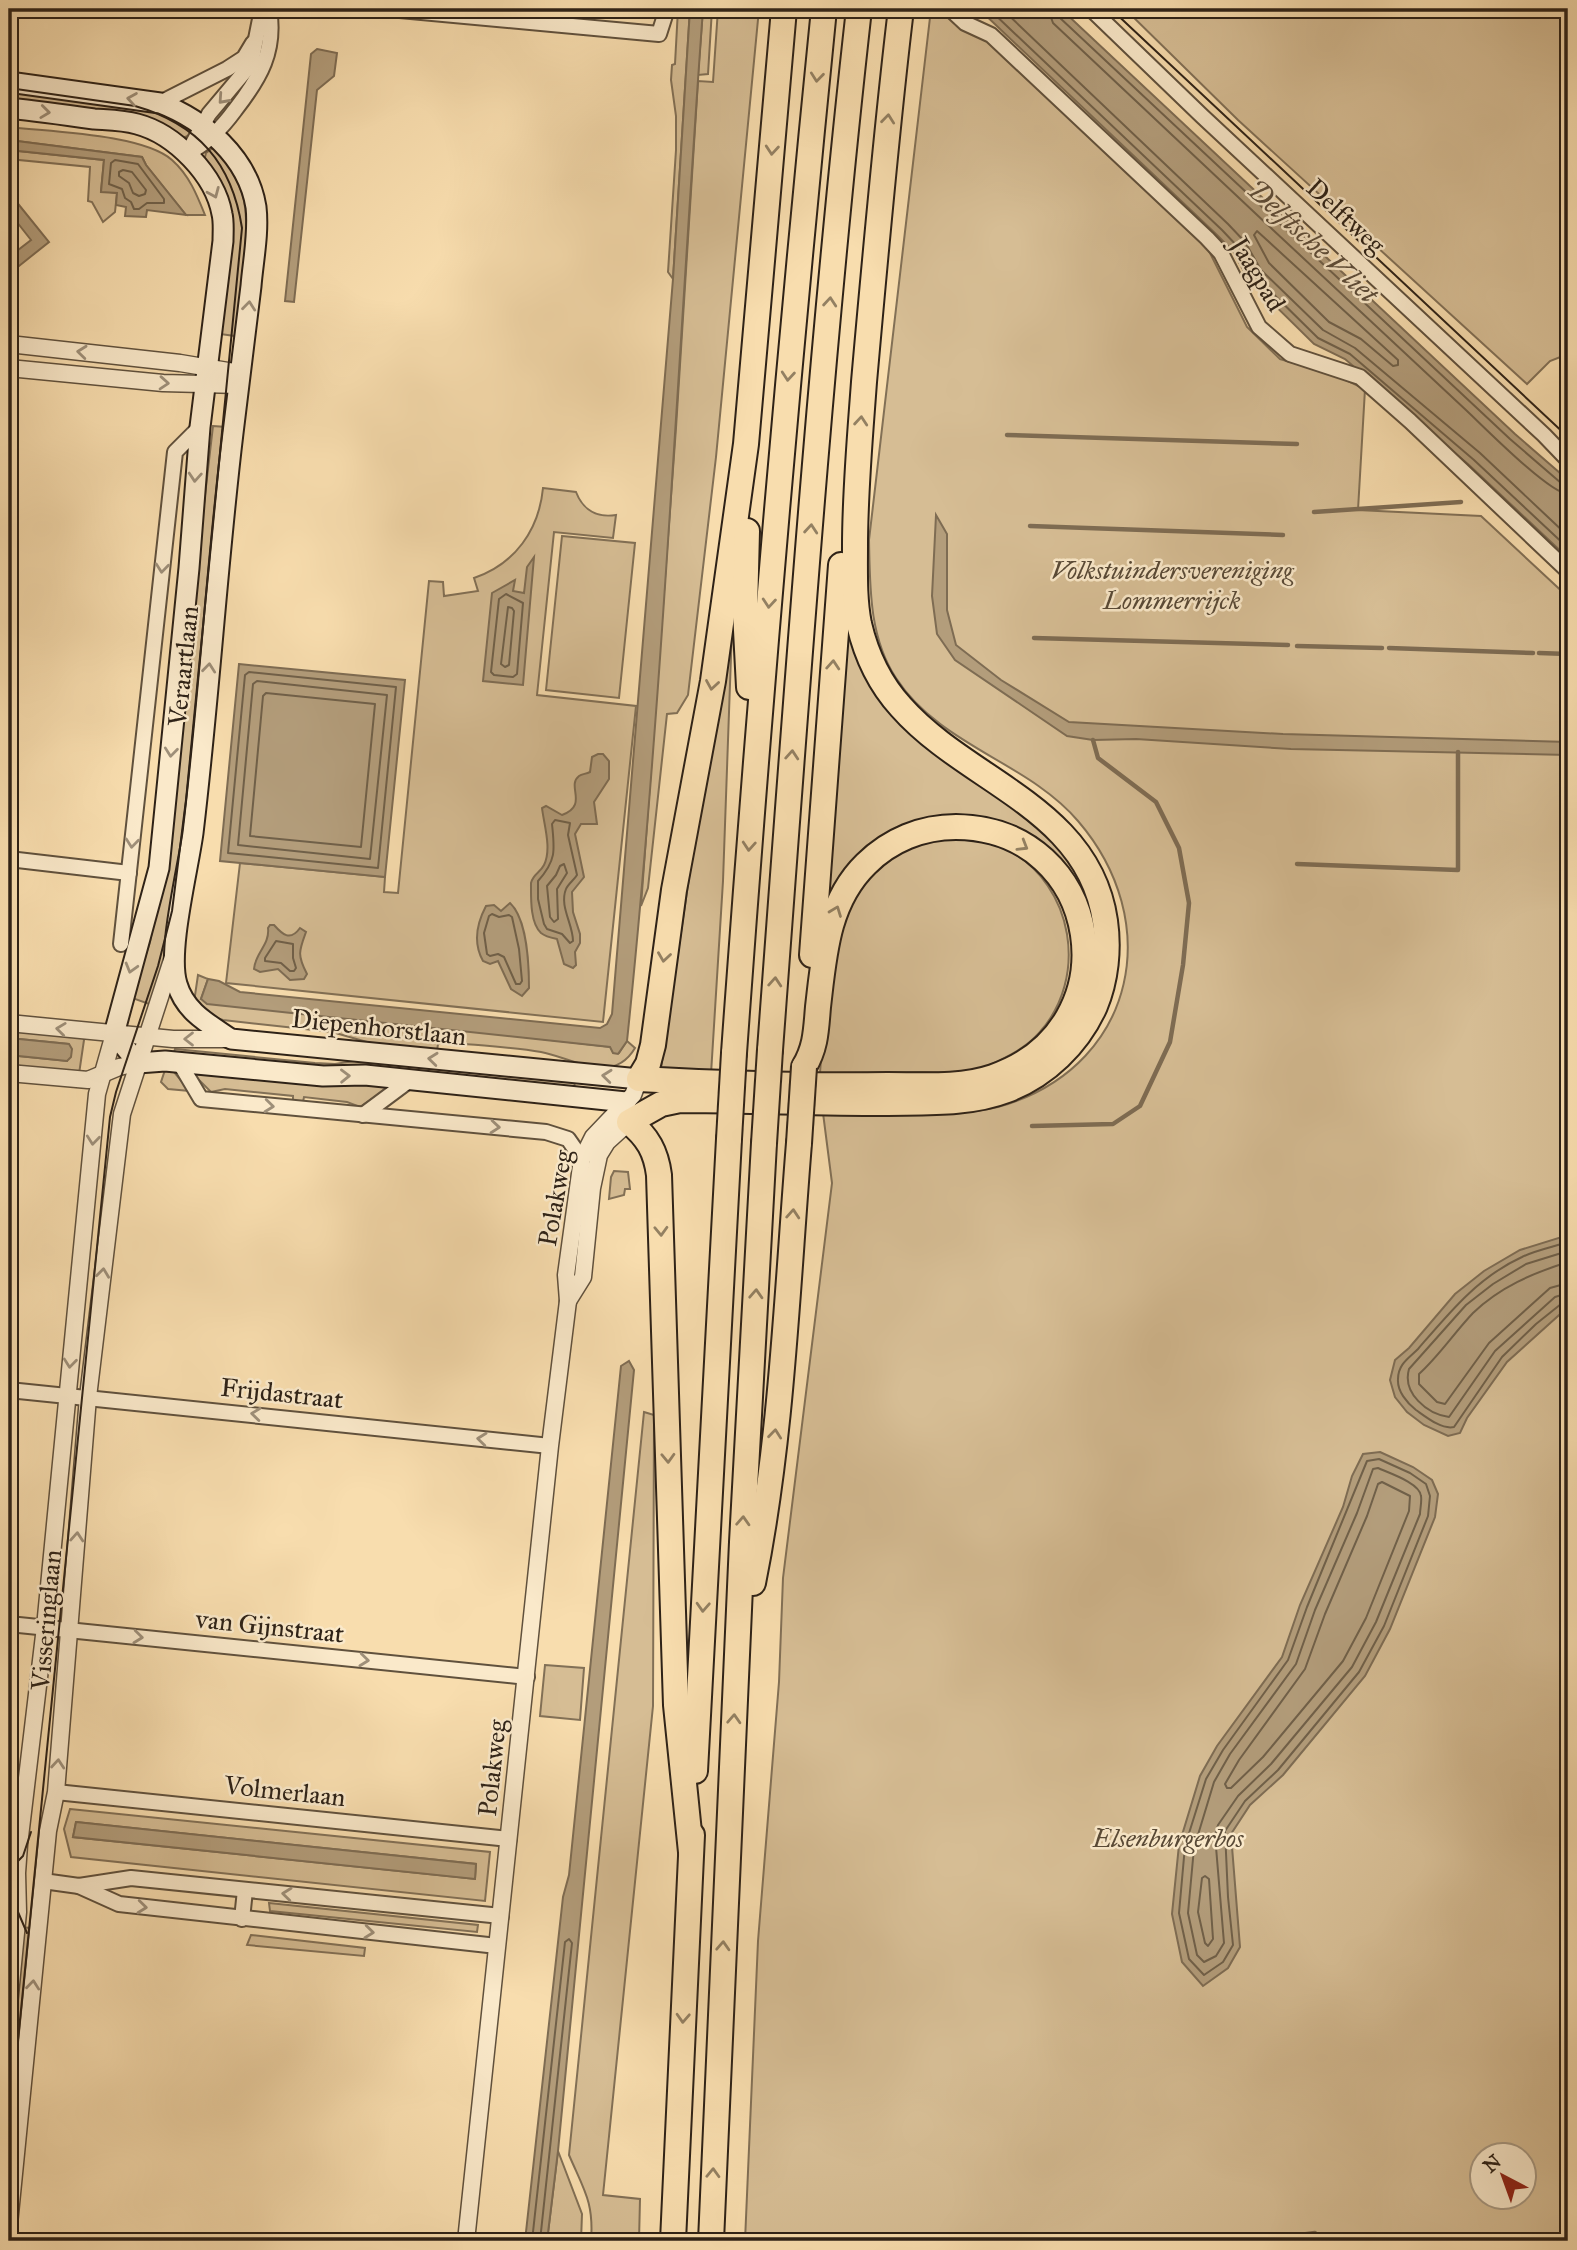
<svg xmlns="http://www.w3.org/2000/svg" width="1577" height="2250" viewBox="0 0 1577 2250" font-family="'IM FELL Great Primer',serif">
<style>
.green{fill:#d6bd94;stroke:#827056;stroke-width:2;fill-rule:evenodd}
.water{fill:#b39d7b;stroke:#7e6c53;stroke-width:2}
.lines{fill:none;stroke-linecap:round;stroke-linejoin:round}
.shore{stroke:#706049;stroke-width:2}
.stream{stroke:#7e6c53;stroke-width:4.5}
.minor-casing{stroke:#60513d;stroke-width:18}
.tertiary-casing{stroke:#60513d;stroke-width:19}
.secondary-casing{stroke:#2e2217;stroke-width:23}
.motorway-casing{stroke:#2e2217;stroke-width:28}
.minor{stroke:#fae9ca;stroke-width:14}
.tertiary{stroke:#fae9ca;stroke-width:16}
.secondary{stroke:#fae9ca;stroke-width:19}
.motorway{stroke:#f8ddae;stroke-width:24}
.tram{stroke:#2e2217;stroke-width:2}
.motorway-bridge-casing{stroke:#2e2217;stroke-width:28;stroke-linecap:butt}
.motorway-bridge{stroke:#f8ddae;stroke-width:24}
.oneway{stroke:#938062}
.oneway2{stroke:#9e8f79}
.labels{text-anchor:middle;stroke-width:5;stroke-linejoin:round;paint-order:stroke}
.street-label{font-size:26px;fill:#2e2217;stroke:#fae9ca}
.park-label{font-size:26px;font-style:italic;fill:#584936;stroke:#fae9ca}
.water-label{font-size:28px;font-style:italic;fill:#5d4d3a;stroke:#fae9ca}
</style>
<rect width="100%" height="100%" fill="#f8ddae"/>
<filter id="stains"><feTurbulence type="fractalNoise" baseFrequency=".00286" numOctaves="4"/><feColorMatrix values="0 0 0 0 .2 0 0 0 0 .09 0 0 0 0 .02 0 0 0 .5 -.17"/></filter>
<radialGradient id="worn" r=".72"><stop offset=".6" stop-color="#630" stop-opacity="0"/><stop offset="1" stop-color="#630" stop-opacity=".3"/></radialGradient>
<!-- green -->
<g class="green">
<polygon points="678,9 690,9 673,279 668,272 676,150 676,116 671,80 672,65 675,64"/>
<polygon points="703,9 712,9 708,74 698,75"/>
<polygon points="718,9 759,9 716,457 688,695 677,713 667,714 648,888 641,906 676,428 698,81 713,82"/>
<path d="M931,9H943L971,32L995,46L1208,249L1247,327L1280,359L1333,374L1365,389L1358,510L1481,516L1568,597V2241H745L758,1941L779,1682L783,1578L832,1183L823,1113C853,1113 883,1113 914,1113C945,1113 978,1114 1008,1104C1137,1061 1164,921 1078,821C1028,762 940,746 896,678C869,637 870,587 869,540ZM1482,2156H1524V2198H1482Z"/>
<polygon points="1125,9 1568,9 1568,354 1550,361 1527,384 1238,120"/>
<polygon points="9,86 147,105 193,127 192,134 181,139 9,106"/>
<path d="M9,127C50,132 142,134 172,160C189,175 197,195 205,215H186L146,165L142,157L9,140Z"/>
<path d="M214,147L218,148C227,163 238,179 243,196C252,230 239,298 235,336L220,334L228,254L204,161L206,153Z"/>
<polygon points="9,150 104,160 101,191 117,193 115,212 103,222 92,202 88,201 90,167 9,159"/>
<polygon points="213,426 226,427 179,883 164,961 152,1005 132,998 150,942 159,894"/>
<path d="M543,488L576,492C583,510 597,518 616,515L613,538L554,532L537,695L636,706L603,1022L226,983L240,863L385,877L384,892L398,893L429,581L443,582L444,596L478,591L474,578C515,564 539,530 543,488Z"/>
<polygon points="562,536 635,543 619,698 546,690"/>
<polygon points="734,572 723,881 711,1074 660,1075"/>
<polygon points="851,631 889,711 908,731 930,748 1054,831 1099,907 1081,1015 1066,871 940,819 827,911 845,634"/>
<path d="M945,836C964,840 990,841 1008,850C1074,885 1089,978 1039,1033C1026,1048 1007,1057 990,1065C969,1075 944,1072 921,1072C887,1072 853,1073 820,1073L829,951L839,915L888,854Z"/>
<path d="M198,975L208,979L201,999L611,1047L614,1053H619L627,1041L635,1048C612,1087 571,1057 541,1052C513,1047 483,1046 455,1043L453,1038L438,1044L437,1051L374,1044L332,1032L223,1020L213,1017L194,1002Z"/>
<polygon points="9,1028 82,1035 84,1040 79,1074 9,1069 9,1055 67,1061 68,1044 9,1038"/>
<polygon points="175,1049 315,1063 335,1064 367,1059 575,1080 574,1090 173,1055"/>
<polygon points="165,1070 174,1072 190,1091 168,1089 161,1082"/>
<polygon points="191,1072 314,1084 391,1086 360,1107 347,1102 304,1097 303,1102 293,1101 293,1096 225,1089 211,1092"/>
<polygon points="614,1171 628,1172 630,1189 625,1189 624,1195 609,1199 611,1177"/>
<path d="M644,1412L654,1415L653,1706L603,2195L640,2199L639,2241H591C594,2202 584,2190 569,2155Z"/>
<polygon points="545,1665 584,1668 580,1720 540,1716"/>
<path d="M70,1809L490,1852L485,1901L71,1857L64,1829ZM76,1822L476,1864L475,1879L73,1837Z"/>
<polygon points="269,1903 478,1925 477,1932 270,1911"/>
<polygon points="19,1927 31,1928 9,2143 9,2027"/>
<polygon points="251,1935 365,1948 364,1956 247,1945"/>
<polygon points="558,2151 582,2214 581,2241 547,2241"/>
</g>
<!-- water -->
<g class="water">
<path d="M690,9H703C678,353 663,698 627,1041L618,1054L613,1053L610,1047L207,1004L201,999L208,979L219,981L240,992L600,1028L607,1024L612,1014L673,279Z"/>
<polygon points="979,9 1061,9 1515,434 1568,480 1568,558 1469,465 1345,359 1314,344 1248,279 1233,251 1217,235"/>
<polygon points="317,49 337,53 334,76 317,90 294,302 285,301 311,54"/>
<polygon points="9,140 142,157 146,165 186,215 147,210 146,217 125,216 126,207 116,205 117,193 101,192 104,160 9,150"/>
<polygon points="15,200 49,242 9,274 9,257 31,240 9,212 9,205"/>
<polygon points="936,515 947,534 947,610 956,645 1001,680 1069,722 1283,734 1568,742 1568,755 1291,749 1136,739 1093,740 1067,736 955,660 937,634 932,596"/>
<polygon points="534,557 523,685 483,681 492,593 515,580 513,591 524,593 527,567"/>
<polygon points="239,664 405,680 385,877 220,861"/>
<path d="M598,754H603L609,761V779L594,802L597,824H581L575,834L584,877L572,892L573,912L580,934V943L575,952L576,965L573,968L564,964L557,939C552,938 546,937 541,933C530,923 531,898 531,883C533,874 540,873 544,865C552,849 544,825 542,808L546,806L562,815C589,805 566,786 579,776C582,774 586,774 590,772L592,757Z"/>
<path d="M510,903C527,919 529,965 529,988L522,996L511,989L498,961L490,964L483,961C473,943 477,923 486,906L494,905L501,911Z"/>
<path d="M270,925H274C282,934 290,942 300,928L306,932C299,951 297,955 307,974L304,979L290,980L278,969L260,972L254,969C255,953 270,945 268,928Z"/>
<polygon points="9,1038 69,1044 72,1049 71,1057 67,1061 9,1055"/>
<polygon points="1568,1235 1568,1307 1507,1362 1467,1418 1460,1433 1448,1436 1424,1425 1407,1412 1395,1397 1390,1380 1395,1360 1409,1348 1455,1294 1484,1271 1520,1250"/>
<polygon points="629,1361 634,1370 558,2151 547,2241 525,2241 563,1897 569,1875 621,1366"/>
<polygon points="1380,1452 1413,1467 1432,1480 1438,1494 1435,1517 1390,1629 1365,1676 1283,1775 1250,1805 1231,1834 1240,1947 1228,1968 1203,1986 1182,1962 1172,1914 1179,1845 1200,1776 1217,1746 1282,1657 1300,1605 1343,1507 1352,1476 1363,1454"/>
<polygon points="76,1822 476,1864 475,1879 73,1837"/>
</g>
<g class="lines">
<!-- shore -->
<g class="shore">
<polyline points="989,9 1222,230 1238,247 1254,275 1318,338 1350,354 1474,460 1568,548"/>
<polyline points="1002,9 1228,224 1245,242 1261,270 1323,330 1355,348 1480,453 1568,536"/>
<path d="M1048,9L1053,23C1190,153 1329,282 1467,411C1484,427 1549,493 1568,494"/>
<polyline points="1057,9 1059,17 1510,439 1561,483 1568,485"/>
<polygon points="115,160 138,164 164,199 164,203 147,203 139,209 134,209 131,202 125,198 122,189 109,184 111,163"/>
<polygon points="123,170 132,172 146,190 145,194 139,196 133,193 129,183 119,176 119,172"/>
<polygon points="1257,231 1398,360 1398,365 1393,366 1361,339 1329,322 1269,263 1254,235"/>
<polygon points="506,594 523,603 517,674 513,677 494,675 491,672 499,599"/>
<polygon points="508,607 512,608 514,611 509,665 505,667 501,664"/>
<polygon points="249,672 396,687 378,868 228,853 245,675"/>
<polygon points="257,681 387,695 370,859 238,845 253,684"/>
<polygon points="266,693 375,704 361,847 250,836 263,696"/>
<path d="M555,820L570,823L568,835L577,875C574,880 568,884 566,889C559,906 573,924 573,941L570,943L562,934L547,929L544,924L538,899V881C556,861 555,851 552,824Z"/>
<polygon points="564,864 567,873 557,889 558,919 554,922 550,917 547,886 556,875 560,866"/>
<polygon points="492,914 499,917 509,915 512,917 519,949 522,981 520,984 516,984 504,957 498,954 490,956 487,954 484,933 489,916"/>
<polygon points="276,941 293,944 293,958 296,968 294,971 290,971 281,963 265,961 265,958"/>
<path d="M1568,1242C1553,1247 1536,1250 1522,1257C1478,1277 1449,1313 1418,1349C1409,1358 1398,1364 1398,1379C1397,1391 1407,1403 1416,1410C1426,1417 1442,1430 1454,1427L1502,1357L1536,1324L1561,1304L1568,1302"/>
<path d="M1568,1251L1526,1264L1493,1284L1466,1305L1409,1369C1402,1393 1427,1414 1449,1417L1495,1351L1555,1297L1568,1293"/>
<path d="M1568,1262C1533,1273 1500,1287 1473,1313C1454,1333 1439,1356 1419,1374V1384L1437,1402L1445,1404L1489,1343L1550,1288L1568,1283"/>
<polygon points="1379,1459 1410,1473 1426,1484 1430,1496 1428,1516 1384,1626 1359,1672 1278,1770 1245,1801 1225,1831 1228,1897 1233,1945 1223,1962 1204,1975 1189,1959 1179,1913 1185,1846 1206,1779 1223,1750 1288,1660 1307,1607 1367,1461"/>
<path d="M1378,1468C1389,1473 1420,1483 1421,1496C1422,1501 1420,1509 1420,1514L1376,1622L1352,1667L1271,1764L1238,1796L1218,1825L1215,1835L1224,1943L1216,1956L1204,1962L1197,1955L1188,1913L1194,1848L1214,1782L1230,1754L1296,1664L1315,1610L1357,1513L1373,1469Z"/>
<polygon points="1382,1482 1410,1496 1409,1511 1366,1618 1343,1661 1263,1757 1231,1788 1227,1788 1225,1784 1239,1760 1305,1669 1325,1614 1367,1516 1378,1484"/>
<polygon points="1205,1876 1209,1879 1213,1939 1208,1946 1205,1943 1198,1912 1202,1878"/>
<polyline points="532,2241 565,1942 569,1939 572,1943 540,2241"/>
</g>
<!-- stream -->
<g class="stream">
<polyline points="1007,435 1297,444"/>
<polyline points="1314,512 1461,502"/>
<polyline points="1030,526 1283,535"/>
<polyline points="1034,638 1288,645"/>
<polyline points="1297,646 1382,648"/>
<polyline points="1389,648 1533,653"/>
<polyline points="1539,653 1568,654"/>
<polyline points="1297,864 1458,870 1458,752"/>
<polyline points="1032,1126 1113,1124 1140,1106 1170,1042 1183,965 1189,903 1179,848 1156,802 1098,758 1093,740"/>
<polyline points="1269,2239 1315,2233 1317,2241"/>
</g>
<!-- minor casing -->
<g class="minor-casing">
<g id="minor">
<polyline points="389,9 659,34 667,9"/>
<polyline points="950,9 965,23 991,35 1207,238 1221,253 1259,327 1290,354 1360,377 1410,421 1568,571"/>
<polyline points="1091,9 1202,116 1544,435 1568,460"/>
<polyline points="160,103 227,69 244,58 253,43"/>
<path d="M187,154C208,142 221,129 235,110C260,78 276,51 269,9"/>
<polyline points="187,154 209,114 251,64 262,9"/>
<polyline points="9,859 129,873"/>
<polyline points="121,944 175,452 200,427"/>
<polyline points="179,1062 201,1099 546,1132 568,1139 582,1159"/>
<polyline points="363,1115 410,1080"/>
<polyline points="9,1390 550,1446"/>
<polyline points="9,1624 527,1677"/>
<polyline points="56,1792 509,1839"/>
<polyline points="43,1881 79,1886 131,1878 501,1916"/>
<polyline points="79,1886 119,1904 497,1946"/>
<polyline points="242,1919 245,1890"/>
</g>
</g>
<!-- tertiary casing -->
<g class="tertiary-casing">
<g id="tertiary">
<polyline points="9,344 180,363 240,373"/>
<polyline points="9,368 163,383 239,385"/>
<polyline points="9,1023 173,1039 231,1039"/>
<polyline points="9,1073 88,1080 119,1067 138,1063"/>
<polyline points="568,1301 583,1277 592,1188 599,1155 607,1142 629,1122"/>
<polyline points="9,2005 18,1912 17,1873 19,1845 45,1627 97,1094 114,1034"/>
<polyline points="9,2224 48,1831 56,1792 88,1397 122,1114 173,957"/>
<polyline points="466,2241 550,1446 568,1301 566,1275 582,1159 593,1137 633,1095 639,1079"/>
</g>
</g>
<!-- secondary casing -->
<g class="secondary-casing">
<g id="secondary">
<path d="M9,82L160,103C204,120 248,157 256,207C259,233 253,261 251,286C245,335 239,384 233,433C217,566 209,700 193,833C188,870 167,952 177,984C185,1012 209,1024 231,1039L639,1079"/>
<path d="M9,108C37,111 66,115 94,119C108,120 123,120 137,124C175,134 215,175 222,214C224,222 223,232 223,241L200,427L189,568L159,868L114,1034L138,1063L165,1061L323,1076L365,1075L626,1102"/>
</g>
</g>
<!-- motorway casing -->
<g class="motorway-casing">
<g id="motorway">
<path d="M784,9L746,444L713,681L674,890L653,1045L648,1064L639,1079C722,1084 805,1086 888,1085C922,1085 961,1088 993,1077C1135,1028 1103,828 956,827C922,827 890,840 866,864C827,902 824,956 818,1007C816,1030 816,1047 804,1067"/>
<polyline points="747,531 745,611 749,687"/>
<polyline points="812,955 841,565"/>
<path d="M770,1050C796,703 820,355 859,9"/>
<path d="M734,1053C759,704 789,356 824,9"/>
<path d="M753,1583C782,1439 787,1290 799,1143"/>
<polyline points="695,1771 729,1139"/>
<path d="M691,1852L676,1705L659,1175C656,1152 648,1137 629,1122L661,1104L680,1100C748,1100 815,1103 883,1103C924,1102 968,1105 1007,1090C1046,1075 1078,1044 1095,1006C1106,980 1109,949 1105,921C1089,808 967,782 901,707C880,684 866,654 859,624C854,599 855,572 855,546C855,491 860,437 864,382C875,258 886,133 901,9"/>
<polyline points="673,2241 692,1835"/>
<polyline points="711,2241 742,1542 764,1143"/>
</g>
</g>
<!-- minor -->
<use href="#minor" class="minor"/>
<!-- tertiary -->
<use href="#tertiary" class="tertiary"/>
<!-- secondary -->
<use href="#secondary" class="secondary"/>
<!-- motorway -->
<use href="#motorway" class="motorway"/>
<!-- tram -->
<g class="tram">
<polyline points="1111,9 1568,437"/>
<path d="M9,88L135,106C198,124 232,163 242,228L186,800L172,911L158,966L116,1092L110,1117L18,2040"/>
<polyline points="9,1870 23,1856 31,1832"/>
<polyline points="9,1905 18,1912 27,1933"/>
</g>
<!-- motorway-bridge casing -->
<g class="motorway-bridge-casing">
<g id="motorway-bridge">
<polyline points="729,1139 734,1053"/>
<polyline points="764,1143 770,1050"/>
<polyline points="799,1143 804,1067"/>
</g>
</g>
<!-- motorway-bridge -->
<use href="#motorway-bridge" class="motorway-bridge"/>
</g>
<!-- one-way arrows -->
<defs><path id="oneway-chevron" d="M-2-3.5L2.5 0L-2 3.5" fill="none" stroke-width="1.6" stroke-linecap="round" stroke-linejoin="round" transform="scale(1.75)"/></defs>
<g class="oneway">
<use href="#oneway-chevron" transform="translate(817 77) rotate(96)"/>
<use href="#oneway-chevron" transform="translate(888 119) rotate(-84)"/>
<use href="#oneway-chevron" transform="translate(772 150) rotate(95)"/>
<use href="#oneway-chevron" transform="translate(830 302) rotate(-85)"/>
<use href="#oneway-chevron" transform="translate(788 376) rotate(95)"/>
<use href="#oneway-chevron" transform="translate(861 421) rotate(-85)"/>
<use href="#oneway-chevron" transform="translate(811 529) rotate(-85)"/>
<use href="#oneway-chevron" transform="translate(769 603) rotate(95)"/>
<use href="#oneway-chevron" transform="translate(833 665) rotate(-86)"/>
<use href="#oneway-chevron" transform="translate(712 685) rotate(99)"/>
<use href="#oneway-chevron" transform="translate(792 755) rotate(-86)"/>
<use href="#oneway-chevron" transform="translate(749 846) rotate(94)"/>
<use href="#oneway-chevron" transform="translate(1023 846) rotate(31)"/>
<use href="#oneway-chevron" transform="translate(836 911) rotate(-69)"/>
<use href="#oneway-chevron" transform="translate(664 957) rotate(98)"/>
<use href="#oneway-chevron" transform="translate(775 982) rotate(-86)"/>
<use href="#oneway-chevron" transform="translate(793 1214) rotate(-86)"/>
<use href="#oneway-chevron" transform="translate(661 1231) rotate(88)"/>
<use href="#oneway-chevron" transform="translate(756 1294) rotate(-87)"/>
<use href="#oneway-chevron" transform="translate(775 1434) rotate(-84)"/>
<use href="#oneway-chevron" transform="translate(668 1458) rotate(88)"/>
<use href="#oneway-chevron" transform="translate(743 1521) rotate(-87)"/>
<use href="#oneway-chevron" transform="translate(703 1607) rotate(93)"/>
<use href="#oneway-chevron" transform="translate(734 1719) rotate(-87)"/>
<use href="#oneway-chevron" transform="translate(723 1946) rotate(-87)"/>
<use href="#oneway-chevron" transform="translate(683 2018) rotate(93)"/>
<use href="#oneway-chevron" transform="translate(713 2173) rotate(-88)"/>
</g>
<g class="oneway2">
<use href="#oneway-chevron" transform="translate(132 99) rotate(-171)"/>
<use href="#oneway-chevron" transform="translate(223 99) rotate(132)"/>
<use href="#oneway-chevron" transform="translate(45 112) rotate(7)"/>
<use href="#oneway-chevron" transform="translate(214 193) rotate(67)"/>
<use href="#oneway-chevron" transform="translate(249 306) rotate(-84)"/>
<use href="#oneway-chevron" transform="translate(82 352) rotate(-174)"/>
<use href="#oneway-chevron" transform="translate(164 383) rotate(4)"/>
<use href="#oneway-chevron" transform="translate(195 477) rotate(94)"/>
<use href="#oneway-chevron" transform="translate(162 568) rotate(96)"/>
<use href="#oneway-chevron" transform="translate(209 668) rotate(-84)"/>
<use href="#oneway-chevron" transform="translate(171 752) rotate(96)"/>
<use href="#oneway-chevron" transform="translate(132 843) rotate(96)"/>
<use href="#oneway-chevron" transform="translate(131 968) rotate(106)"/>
<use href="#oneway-chevron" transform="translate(61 1029) rotate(-173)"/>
<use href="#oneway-chevron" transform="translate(189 1039) rotate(180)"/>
<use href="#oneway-chevron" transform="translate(433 1059) rotate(-174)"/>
<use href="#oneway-chevron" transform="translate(345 1076) rotate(-1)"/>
<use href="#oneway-chevron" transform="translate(607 1076) rotate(-174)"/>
<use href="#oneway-chevron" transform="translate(269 1106) rotate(6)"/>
<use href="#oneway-chevron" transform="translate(495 1127) rotate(5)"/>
<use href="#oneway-chevron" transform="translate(93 1140) rotate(96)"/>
<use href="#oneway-chevron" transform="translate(103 1273) rotate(-83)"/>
<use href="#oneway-chevron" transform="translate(70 1363) rotate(96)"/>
<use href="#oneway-chevron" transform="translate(256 1414) rotate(-174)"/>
<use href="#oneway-chevron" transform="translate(482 1439) rotate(-174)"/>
<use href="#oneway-chevron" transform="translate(77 1537) rotate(-86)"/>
<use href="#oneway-chevron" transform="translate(138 1637) rotate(6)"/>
<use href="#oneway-chevron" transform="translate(364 1660) rotate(6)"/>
<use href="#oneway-chevron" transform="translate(58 1764) rotate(-85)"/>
<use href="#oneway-chevron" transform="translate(287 1894) rotate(-174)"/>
<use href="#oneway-chevron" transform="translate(142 1907) rotate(6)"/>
<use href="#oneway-chevron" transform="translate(369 1932) rotate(6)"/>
<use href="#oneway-chevron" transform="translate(33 1985) rotate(-84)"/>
</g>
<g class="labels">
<!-- street labels -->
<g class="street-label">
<text transform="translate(1346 216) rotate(43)" y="9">Delftweg</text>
<text transform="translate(1258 274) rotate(59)" y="9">Jaagpad</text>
<text transform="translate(183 666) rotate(-84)" y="9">Veraartlaan</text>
<text transform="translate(379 1027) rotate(6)" y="9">Diepenhorstlaan</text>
<text transform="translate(555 1198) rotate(-80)" y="9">Polakweg</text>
<text transform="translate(282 1393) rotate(6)" y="9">Frijdastraat</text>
<text transform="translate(46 1620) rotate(-85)" y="9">Visseringlaan</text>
<text transform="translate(270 1626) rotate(6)" y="9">van Gijnstraat</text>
<text transform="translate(492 1768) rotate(-84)" y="9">Polakweg</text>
<text transform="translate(285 1791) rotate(6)" y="9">Volmerlaan</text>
</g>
<!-- park labels -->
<g class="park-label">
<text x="1172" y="579">Volkstuindersvereniging<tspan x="1172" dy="30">Lommerrijck</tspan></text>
<text x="1168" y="1847">Elsenburgerbos</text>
</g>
<!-- water labels -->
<g class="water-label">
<text transform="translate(1313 241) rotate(43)" y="10">Delftsche Vliet</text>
</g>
</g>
<!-- margin -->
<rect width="1577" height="2250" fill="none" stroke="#f8ddae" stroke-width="35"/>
<rect x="10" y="10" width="1556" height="2229" fill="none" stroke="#2e2217" stroke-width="3.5"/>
<rect x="18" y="18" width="1542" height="2215" fill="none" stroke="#2e2217" stroke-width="2"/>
<!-- north arrow -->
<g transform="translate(1503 2176) rotate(319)"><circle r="33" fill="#fae9ca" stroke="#a89982" stroke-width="2"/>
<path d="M0-5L12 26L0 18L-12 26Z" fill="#8f2418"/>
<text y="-10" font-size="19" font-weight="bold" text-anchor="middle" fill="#2e2217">N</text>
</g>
<rect width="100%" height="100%" filter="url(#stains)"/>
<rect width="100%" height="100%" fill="url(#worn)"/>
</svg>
